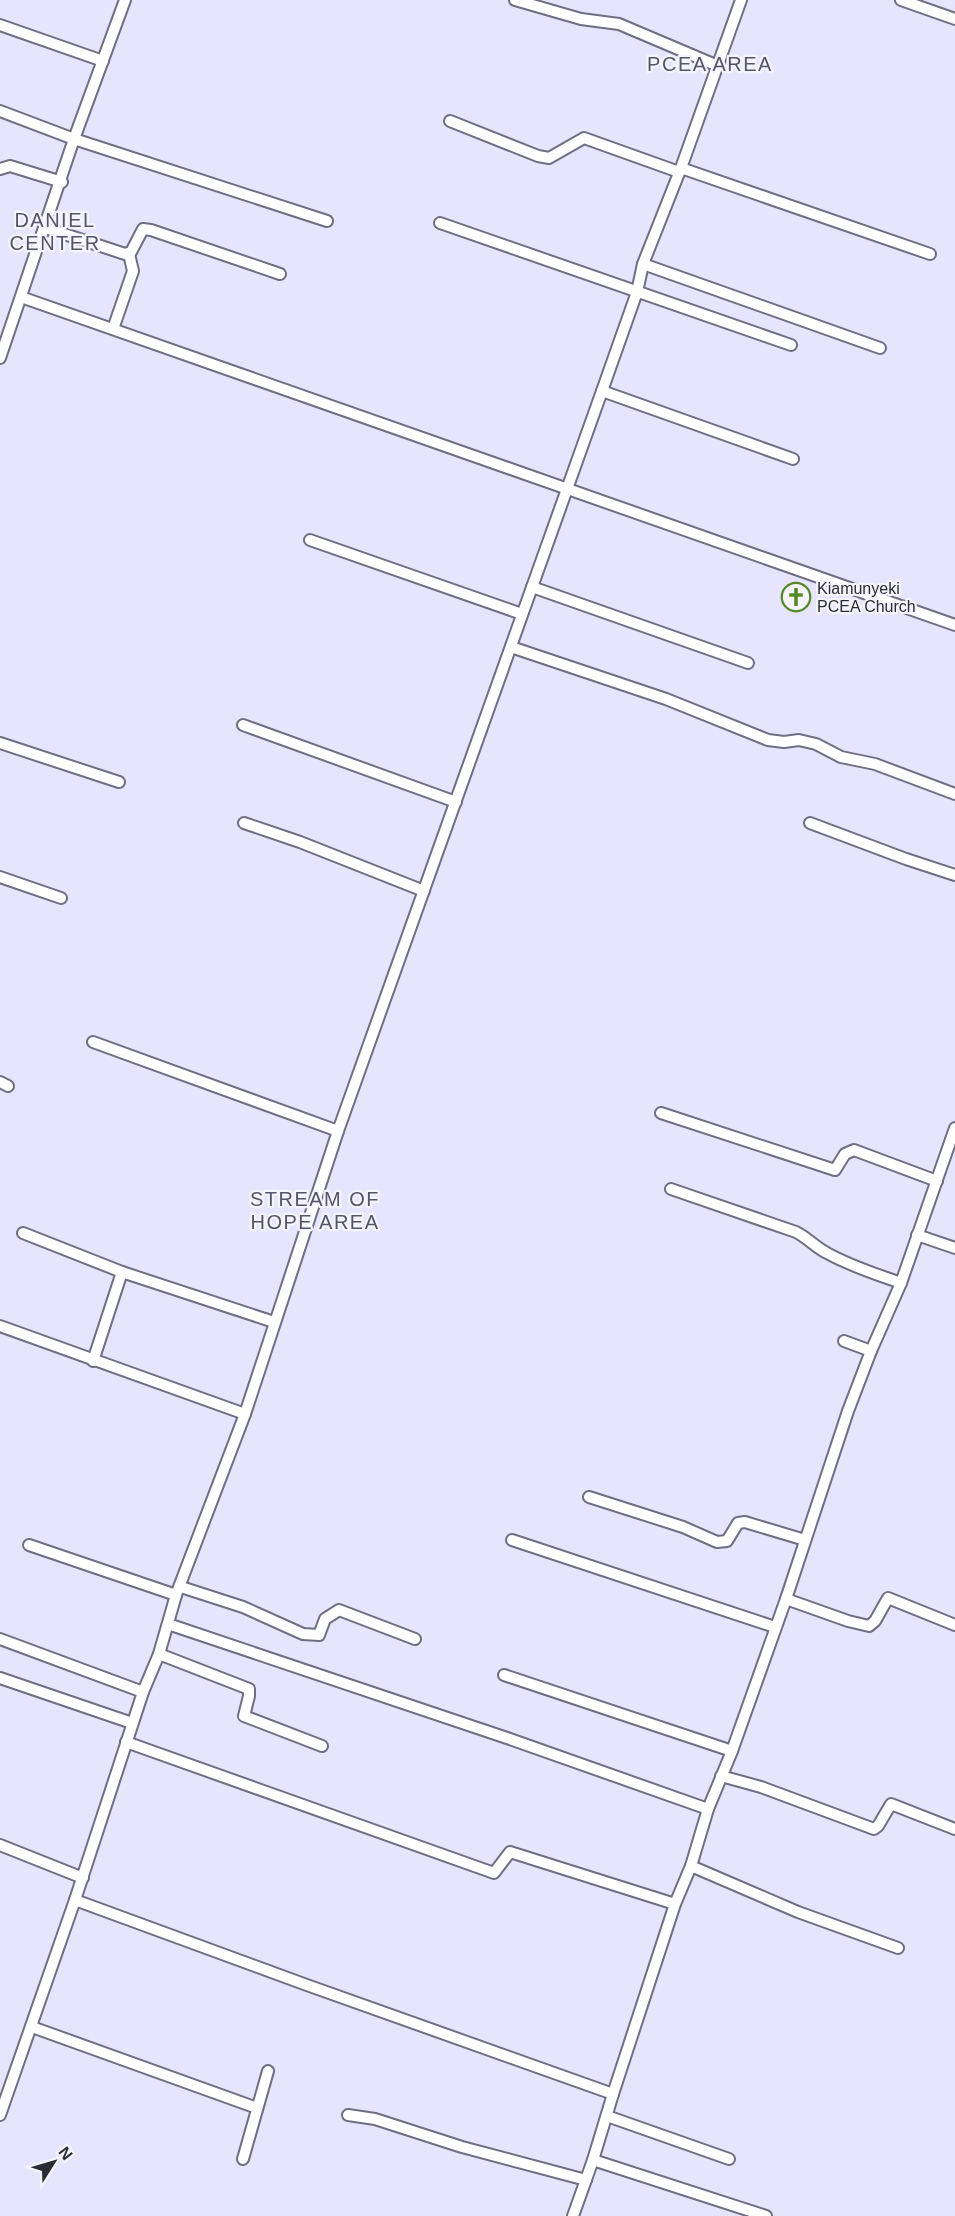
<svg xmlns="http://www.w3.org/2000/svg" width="955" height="2216" viewBox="0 0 955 2216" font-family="Helvetica,sans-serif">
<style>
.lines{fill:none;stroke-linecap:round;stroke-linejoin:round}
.minor-casing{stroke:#706e83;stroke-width:14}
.minor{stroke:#fff;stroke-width:10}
.labels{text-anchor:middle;stroke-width:4.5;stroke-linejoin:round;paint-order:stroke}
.poi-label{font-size:16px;fill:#2c2c35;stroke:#f5f4fe;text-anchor:start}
.quarter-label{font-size:20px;letter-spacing:1.5px;fill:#565469;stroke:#f5f4fe}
</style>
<rect width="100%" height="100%" fill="#e7e5fe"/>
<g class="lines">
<!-- minor casing -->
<g class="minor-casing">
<g id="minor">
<polyline points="515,0 581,19 619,24 718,66"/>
<polyline points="901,0 955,19"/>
<polyline points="0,25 103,61"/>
<polyline points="0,111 74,139 327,221"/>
<polyline points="450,121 538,156 549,158 584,138 679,172"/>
<polyline points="681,168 930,254"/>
<polyline points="0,169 10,166 62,182"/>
<polyline points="440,223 791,345"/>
<polyline points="46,228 125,254 131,252 143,229 151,230 280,274"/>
<polyline points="643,264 880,348"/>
<polyline points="21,297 955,625"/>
<polyline points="113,329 133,271 129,254"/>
<polyline points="0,358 74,139 125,0"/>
<polyline points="602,391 793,459"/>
<polyline points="310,540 522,614"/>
<polyline points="532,587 748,663"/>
<polyline points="511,647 666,699 768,740 784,742 799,740 816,744 841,757 875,764 955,794"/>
<polyline points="243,725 456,802"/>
<polyline points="0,743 119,782"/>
<polyline points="244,823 300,842 424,891"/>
<polyline points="810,823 906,859 955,875"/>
<polyline points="0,877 61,898"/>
<polyline points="93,1042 338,1131"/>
<polyline points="0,1082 8,1086"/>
<polyline points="661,1113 835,1170 845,1154 854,1150 937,1181"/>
<path d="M671,1189L796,1232C808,1238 815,1247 827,1253C850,1266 876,1274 901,1283"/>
<polyline points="23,1233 122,1272 274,1322"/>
<polyline points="917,1235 955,1248"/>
<polyline points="0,1326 245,1414"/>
<polyline points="844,1341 871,1351"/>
<polyline points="93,1361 122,1272"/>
<polyline points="589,1497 683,1527 717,1542 727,1541 738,1523 745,1522 805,1540"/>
<polyline points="512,1540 775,1627"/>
<polyline points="29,1545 176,1595"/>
<polyline points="181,1587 243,1607 303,1634 319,1635 325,1619 339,1610 415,1639"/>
<polyline points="786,1599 848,1621 869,1626 875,1621 888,1598 955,1625"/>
<polyline points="168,1624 507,1738 708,1809"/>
<polyline points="0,1639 143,1692"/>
<polyline points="159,1654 249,1689 249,1696 244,1716 322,1746"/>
<polyline points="504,1675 732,1751"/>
<polyline points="0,1678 132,1723"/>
<polyline points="126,1742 494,1873 510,1852 675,1904"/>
<polyline points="721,1776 761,1787 874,1829 878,1826 891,1804 955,1829"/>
<polyline points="0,1845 83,1878"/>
<polyline points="691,1866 798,1912 898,1948"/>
<polyline points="75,1900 304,1984 613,2094"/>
<polyline points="32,2027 257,2108"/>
<polyline points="0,2115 75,1900 143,1692 159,1654 176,1595 245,1414 338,1131 602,391 637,292 643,264 681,168 741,0"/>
<polyline points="348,2115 375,2119 462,2147 586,2180"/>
<polyline points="607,2116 729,2159"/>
<polyline points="243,2159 268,2071"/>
<polyline points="593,2160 766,2216"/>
<polyline points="573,2216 593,2160 613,2094 675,1904 691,1866 708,1809 732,1751 786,1599 848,1411 871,1351 901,1283 955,1128"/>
</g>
</g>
<!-- minor -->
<use href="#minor" class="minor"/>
</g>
<!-- icons -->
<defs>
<g id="church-ring" transform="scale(1.5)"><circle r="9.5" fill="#f5f4fe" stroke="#558a22" stroke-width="1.5"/><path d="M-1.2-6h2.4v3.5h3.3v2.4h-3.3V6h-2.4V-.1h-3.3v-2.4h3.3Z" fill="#558a22"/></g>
</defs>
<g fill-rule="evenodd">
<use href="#church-ring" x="796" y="597"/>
</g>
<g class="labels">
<!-- poi labels -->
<g class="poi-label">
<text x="817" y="594">Kiamunyeki<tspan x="817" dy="18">PCEA Church</tspan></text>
</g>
<!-- quarter labels -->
<g class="quarter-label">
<text x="710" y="71">PCEA AREA</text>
<text x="55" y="227">DANIEL<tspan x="55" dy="23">CENTER</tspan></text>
<text x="315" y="1206">STREAM OF<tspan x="315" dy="23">HOPE AREA</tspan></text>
</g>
</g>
<!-- north arrow -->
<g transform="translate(54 2162) rotate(53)" stroke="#f5f4fe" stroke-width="4.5" paint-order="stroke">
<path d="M0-4.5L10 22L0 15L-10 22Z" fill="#2c2c35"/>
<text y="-9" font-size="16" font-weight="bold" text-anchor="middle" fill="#2c2c35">N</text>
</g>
</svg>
